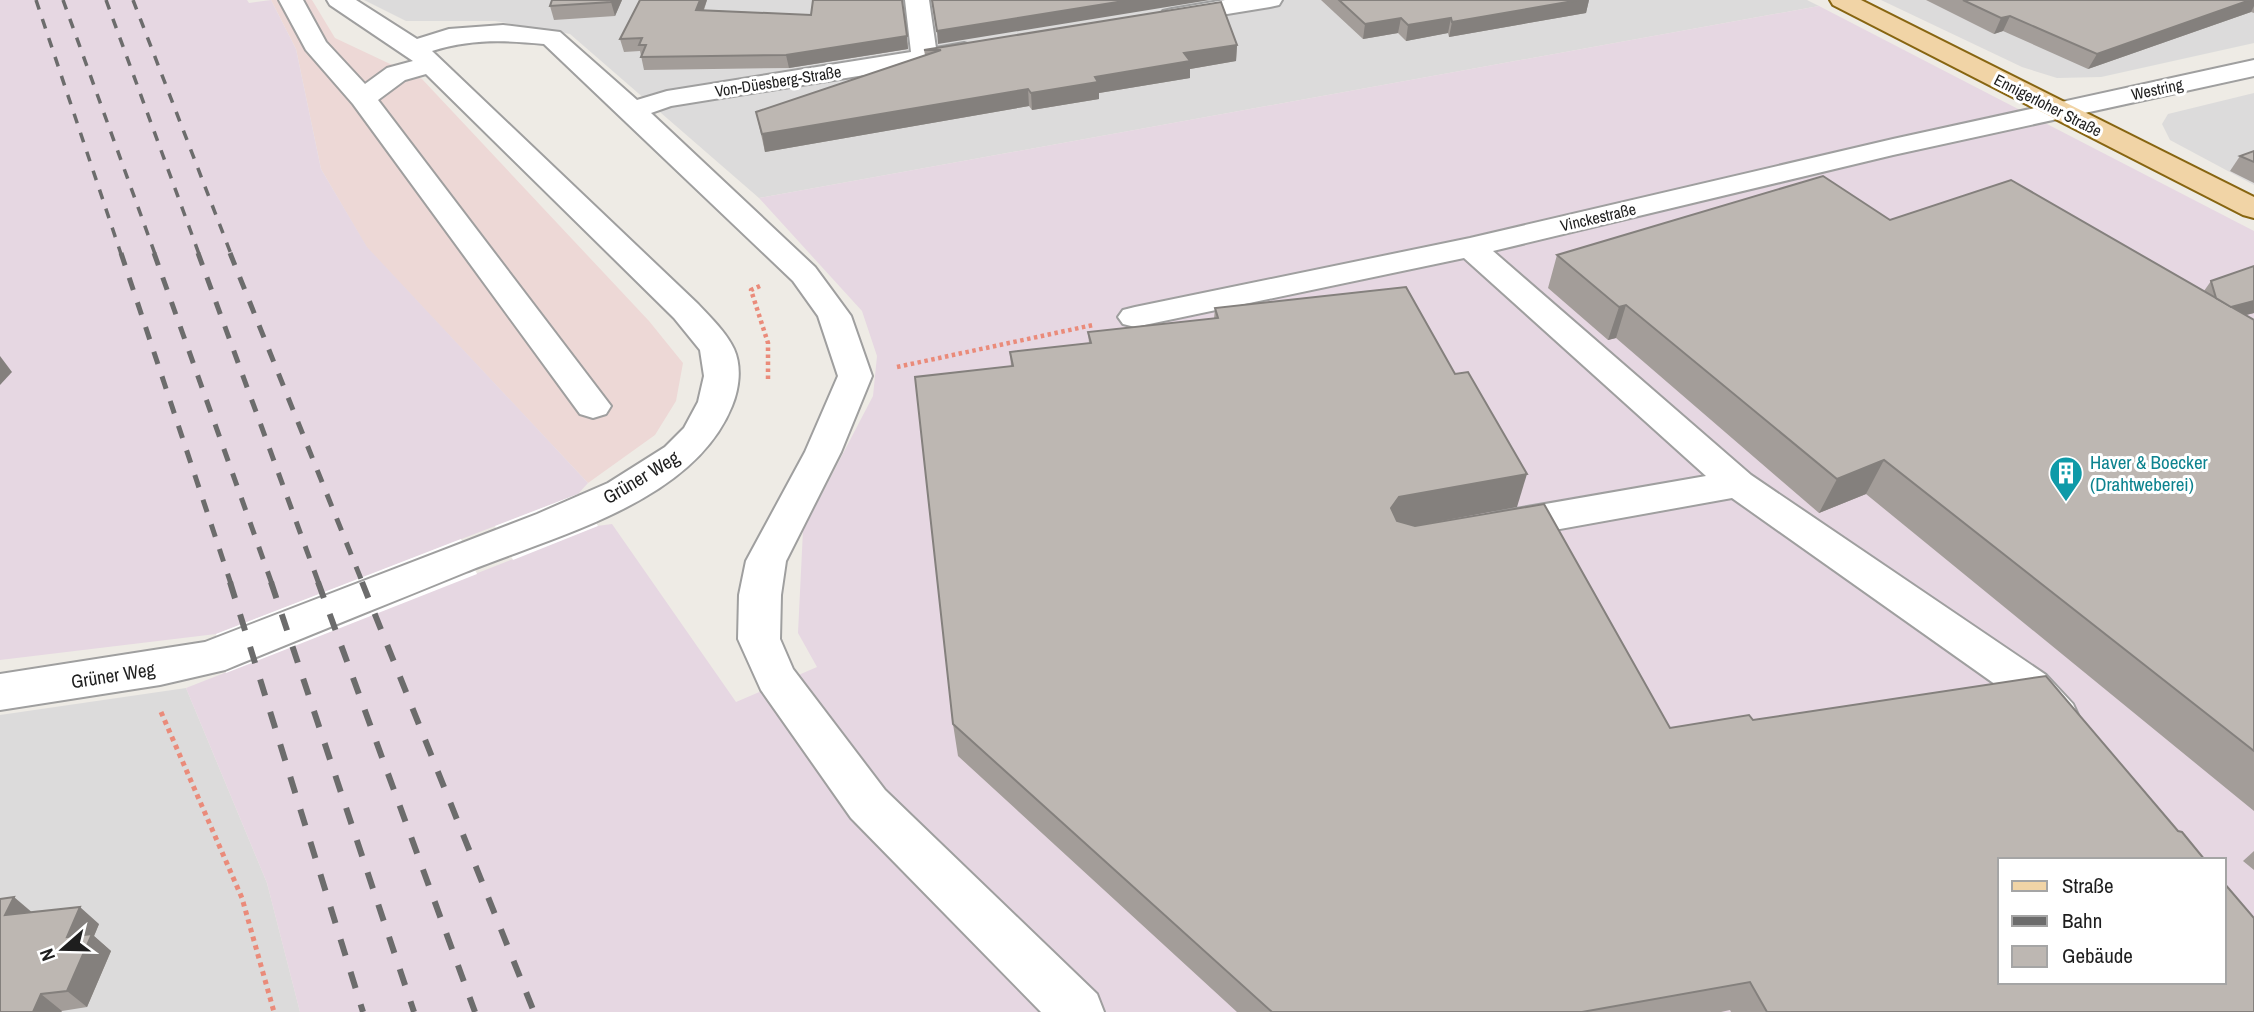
<svg xmlns="http://www.w3.org/2000/svg" width="2254" height="1012" viewBox="0 0 2254 1012" font-family="'Archivo Narrow',sans-serif">
<style>
.residential{fill:#dcdbdb}
.commercial{fill:#edd8d6}
.industrial{fill:#e6d7e2;fill-rule:evenodd}
.pier{fill:#fff}
.lines{fill:none;stroke-linecap:round;stroke-linejoin:round}
.minor-casing{stroke:#9f9f9f;stroke-width:4}
.major-casing{stroke:#876511;stroke-width:4}
.path-far1{stroke:#ea8b7a;stroke-width:4.5;stroke-dasharray:3.5 3.5;stroke-linecap:butt}
.path{stroke:#ea8b7a;stroke-width:5;stroke-dasharray:4.5 4.5;stroke-linecap:butt}
.minor{fill:#fff;fill-rule:evenodd}
.major{fill:#f1d4a6;fill-rule:evenodd}
.rail-far2{stroke:#6c6c6c;stroke-width:3.5;stroke-dasharray:10 10;stroke-linecap:butt}
.rail-far1{stroke:#6c6c6c;stroke-width:5;stroke-dasharray:13 13;stroke-linecap:butt}
.rail{stroke:#6c6c6c;stroke-width:6;stroke-dasharray:17 17;stroke-linecap:butt}
.wall{fill:#a39d99}
.shaded-wall{fill:#84807d}
.building{fill:#bdb7b2;stroke:#84807d;stroke-width:2}
.labels{text-anchor:middle;stroke-width:6;stroke-linejoin:round;paint-order:stroke}
.far-street-label{font-size:16px;fill:#1e1e1e;stroke:#fff}
.culture-label{font-size:19px;fill:#0d838f;stroke:#fff;text-anchor:start}
.street-label{font-size:19px;fill:#1e1e1e;stroke:#fff}
</style>
<rect width="100%" height="100%" fill="#eeebe5"/>
<!-- residential -->
<g class="residential">
<polygon points="364,0 1807,0 1819,6 759,198 570,34 495,21 406,21"/>
<polygon points="1881,0 2254,0 2254,43 2101,77 2057,78 2022,67"/>
<polygon points="2254,93 2254,185 2170,140 2162,124 2168,114"/>
<polygon points="186,688 267,883 300,1012 0,1012 0,715"/>
</g>
<!-- commercial -->
<polygon class="commercial" points="271,0 312,0 335,38 422,79 649,321 683,363 676,401 655,435 588,483 367,248 321,169 296,49"/>
<!-- industrial -->
<g class="industrial">
<polygon points="0,0 247,0 249,3 271,0 296,49 321,169 367,247 588,483 578,494 216,634 0,660"/>
<path d="M1819,6L2254,231V1012H300L267,883L186,688L597,526L612,524L736,702L817,667L798,633L803,530L873,396L877,356L862,311L759,198ZM2000,860H2224V982H2000Z"/>
</g>
<!-- pier -->
<g class="pier">
<polygon points="578,494 598,526 513,560 495,526"/>
<polygon points="461,539 477,574 226,673 216,634"/>
</g>
<g class="lines">
<!-- minor casing -->
<g class="minor-casing">
<g id="minor">
<path d="M279,0H303L326,42L365,84L387,68L413,61L330,5L327,0H356L417,39L449,29L503,25L560,32L637,100L667,91L911,52L905,0H929L936,48L964,43L973,46L977,51L973,56L964,59L671,106L651,113L815,267L851,316L872,376L841,452L786,561L781,595L780,639L793,669L885,790L1097,994L1104,1012H1041L851,818L761,690L738,639L739,595L746,561L805,452L838,376L818,316L793,281L544,44C505,40 469,39 432,51L698,304C711,318 726,332 734,349C742,367 739,389 732,406C693,503 554,536 466,572C385,605 305,637 225,670L160,685L0,710V674L205,642L537,514L608,483L665,447L684,428L698,402L704,376L700,350L674,318L426,74L405,80L378,100L611,406L606,414L593,418L580,414L353,104L306,50Z"/>
<polygon points="1225,0 1282,0 1279,5 1270,7 1172,23 1163,21 1160,16 1163,11 1172,9"/>
<path d="M2254,60V76L1893,155L1493,251L1751,475L2046,675L2073,704L2079,717L2073,730C2041,740 2034,721 2016,699L1732,498L1499,540L1485,536L1479,526L1485,516L1499,512L1706,476L1464,258L1135,327L1123,324L1118,317L1123,310L1135,307L1470,238L1893,139Z"/>
</g>
</g>
<!-- major casing -->
<g class="major-casing">
<polygon id="major" points="1830,0 1861,0 2254,197 2254,218 2243,215 1833,5"/>
</g>
<!-- path-far1 -->
<g class="path-far1">
<polyline points="760,286 751,290 768,343 768,379"/>
<polyline points="897,367 1093,325"/>
</g>
<!-- path -->
<polyline class="path" points="161,712 242,898 274,1012"/>
<!-- minor -->
<use href="#minor" class="minor"/>
<!-- major -->
<use href="#major" class="major"/>
<!-- rail-far2 -->
<g class="rail-far2">
<polyline points="36,0 121,254"/>
<polyline points="63,0 155,254"/>
<polyline points="106,0 199,254"/>
<polyline points="133,0 231,254"/>
</g>
<!-- rail-far1 -->
<g class="rail-far1">
<polyline points="121,253 231,584"/>
<polyline points="154,253 272,584"/>
<polyline points="198,253 319,584"/>
<polyline points="230,253 363,584"/>
</g>
<!-- rail -->
<g class="rail">
<polyline points="230,582 363,1012"/>
<polyline points="271,582 414,1012"/>
<polyline points="318,582 475,1012"/>
<polyline points="362,582 534,1012"/>
</g>
</g>
<!-- wall -->
<g class="wall">
<polygon points="552,0 622,0 615,16 554,20 550,6"/>
<polygon points="707,0 704,10 811,15 890,1 902,0 908,49 789,68 644,70 640,51 624,52 620,39"/>
<polygon points="1321,0 1589,0 1586,13 1449,37 1448,33 1406,41 1398,33 1363,39"/>
<polygon points="1926,0 2254,0 2254,13 2251,12 2088,69 2003,31 1994,34"/>
<polygon points="1237,45 1236,61 1190,69 1190,78 1099,93 1099,99 1032,110 1029,106 765,152 756,112 925,55 924,50"/>
<polygon points="2254,151 2254,183 2230,171 2240,156"/>
<polygon points="1890,220 2204,291 2211,281 2254,266 2254,313 2246,315 2254,320 2254,811 1866,494 1819,513 1616,338 1608,340 1548,288 1557,255"/>
<polygon points="1215,308 1517,507 1414,526 1670,728 1753,720 2254,1012 1731,1012 1730,1010 1721,1012 1237,1012 958,756 953,724 1011,366 1010,352 1089,343 1088,332 1214,319"/>
<polygon points="2254,851 2254,870 2243,861"/>
<polygon points="31,912 99,924 94,936 111,951 87,1007 62,1011 61,1012 0,1012"/>
</g>
<!-- shaded-wall -->
<g class="shaded-wall">
<polygon points="612,0 622,0 615,16 611,2"/>
<polygon points="700,0 707,0 699,22 696,10"/>
<polygon points="1130,0 1210,0 938,44 937,31"/>
<polygon points="1579,0 1589,0 1586,13 1449,37 1452,22"/>
<polygon points="2250,0 2254,0 2254,6 2251,12 2088,69 2097,54"/>
<polygon points="2010,16 2003,31 1994,34 2001,18"/>
<polygon points="1401,18 1398,33 1363,39 1365,24"/>
<polygon points="1451,18 1448,33 1406,41 1408,25"/>
<polygon points="907,36 908,49 789,68 786,55"/>
<polygon points="1237,45 1236,61 1190,69 1190,78 1099,93 1099,99 1032,110 1031,93 1184,53"/>
<polygon points="1028,89 1029,106 765,152 762,134"/>
<polygon points="2254,301 2254,313 2209,324 2220,309"/>
<polygon points="1626,305 1616,338 1608,340 1619,307"/>
<polygon points="0,356 12,372 0,385"/>
<polygon points="1884,460 1866,494 1819,513 1837,479"/>
<polygon points="1527,474 1517,507 1392,530 1391,508 1399,497"/>
<polygon points="14,897 34,914 5,915"/>
<polygon points="80,907 99,924 94,936 111,951 87,1007 67,991 67,937"/>
<polygon points="41,994 62,1011 61,1012 33,1012"/>
</g>
<!-- building -->
<g class="building">
<polygon points="552,0 612,0 611,2 550,6"/>
<polygon points="640,0 700,0 696,10 811,15 813,0 902,0 907,36 786,55 641,57 646,45 639,45 642,38 620,39"/>
<polygon points="932,0 1130,0 937,31"/>
<polygon points="1339,0 1579,0 1452,22 1451,18 1408,25 1401,18 1365,24"/>
<polygon points="1963,0 2250,0 2097,54 2010,16 2001,18"/>
<polygon points="1221,2 1237,45 1184,53 1190,61 1095,77 1098,82 1031,93 1028,89 762,134 756,112 941,50 924,50"/>
<polygon points="2254,151 2254,162 2240,156"/>
<polygon points="1823,176 1890,220 2011,180 2254,320 2254,751 1884,460 1837,479 1626,305 1619,307 1557,255"/>
<polygon points="2254,266 2254,301 2231,307 2216,298 2211,281"/>
<polygon points="1406,287 1455,374 1468,372 1527,474 1399,497 1391,508 1397,521 1415,526 1544,504 1670,728 1749,715 1753,720 2046,676 2178,831 2182,832 2205,860 2000,860 2000,982 2224,982 2224,883 2254,918 2254,1012 1767,1012 1750,982 1582,1012 1272,1012 953,724 915,377 1013,366 1010,352 1091,343 1088,332 1218,318 1215,308"/>
<polygon points="14,897 5,915 80,907 67,937 92,934 67,991 41,994 33,1012 0,1012 0,899"/>
</g>
<!-- icons -->
<defs>
<g id="building-pin" transform="scale(1.75)"><path d="M0 17L-7.5 6A9.5 9.5 0 1 1 7.5 6Z" fill="#0f9aa8" stroke="#fff"/><path d="M-4-6H4V6H1V3H-1V6H-4ZM-2.5-4.3h1.7v1.8h-1.7ZM.8-4.3h1.7v1.8H.8ZM-2.5-1h1.7V.8h-1.7ZM.8-1h1.7V.8H.8Z" fill="#fff"/></g>
</defs>
<g fill-rule="evenodd">
<use href="#building-pin" x="2066" y="473"/>
</g>
<g class="labels">
<!-- far-street labels -->
<g class="far-street-label">
<text transform="translate(778 81) rotate(-9)" y="6">Von-Düesberg-Straße</text>
<text transform="translate(2157 89) rotate(-12)" y="6">Westring</text>
<text transform="translate(2048 105) rotate(27)" y="6">Ennigerloher Straße</text>
<text transform="translate(1598 217) rotate(-13)" y="6">Vinckestraße</text>
</g>
<!-- culture labels -->
<g class="culture-label">
<text x="2090" y="469">Haver &amp; Boecker<tspan x="2090" dy="22">(Drahtweberei)</tspan></text>
</g>
<!-- street labels -->
<g class="street-label">
<text transform="translate(641 477) rotate(-31)" y="7">Grüner Weg</text>
<text transform="translate(113 675) rotate(-9)" y="7">Grüner Weg</text>
</g>
</g>
<!-- legend -->
<rect x="1998" y="858" width="228" height="126" fill="#ffffff" stroke="#a5a5a5" stroke-width="2"/>
<rect x="2012" y="881" width="35" height="10" fill="#f1d4a6" stroke="#a5a5a5" stroke-width="2"/>
<text x="2062" y="893" font-size="21" fill="#1e1e1e">Straße</text>
<rect x="2012" y="916" width="35" height="10" fill="#6c6c6c" stroke="#a5a5a5" stroke-width="2"/>
<text x="2062" y="928" font-size="21" fill="#1e1e1e">Bahn</text>
<rect x="2012" y="946" width="35" height="21" fill="#bdb7b2" stroke="#a5a5a5" stroke-width="2"/>
<text x="2062" y="963" font-size="21" fill="#1e1e1e">Gebäude</text>
<!-- north arrow -->
<g transform="translate(63 949) rotate(250)" stroke="#ffffff" stroke-width="5" paint-order="stroke">
<path d="M0-5L12 26L0 18L-12 26Z" fill="#1e1e1e"/>
<text y="-10" font-size="19" font-weight="bold" text-anchor="middle" fill="#1e1e1e">N</text>
</g>
</svg>
